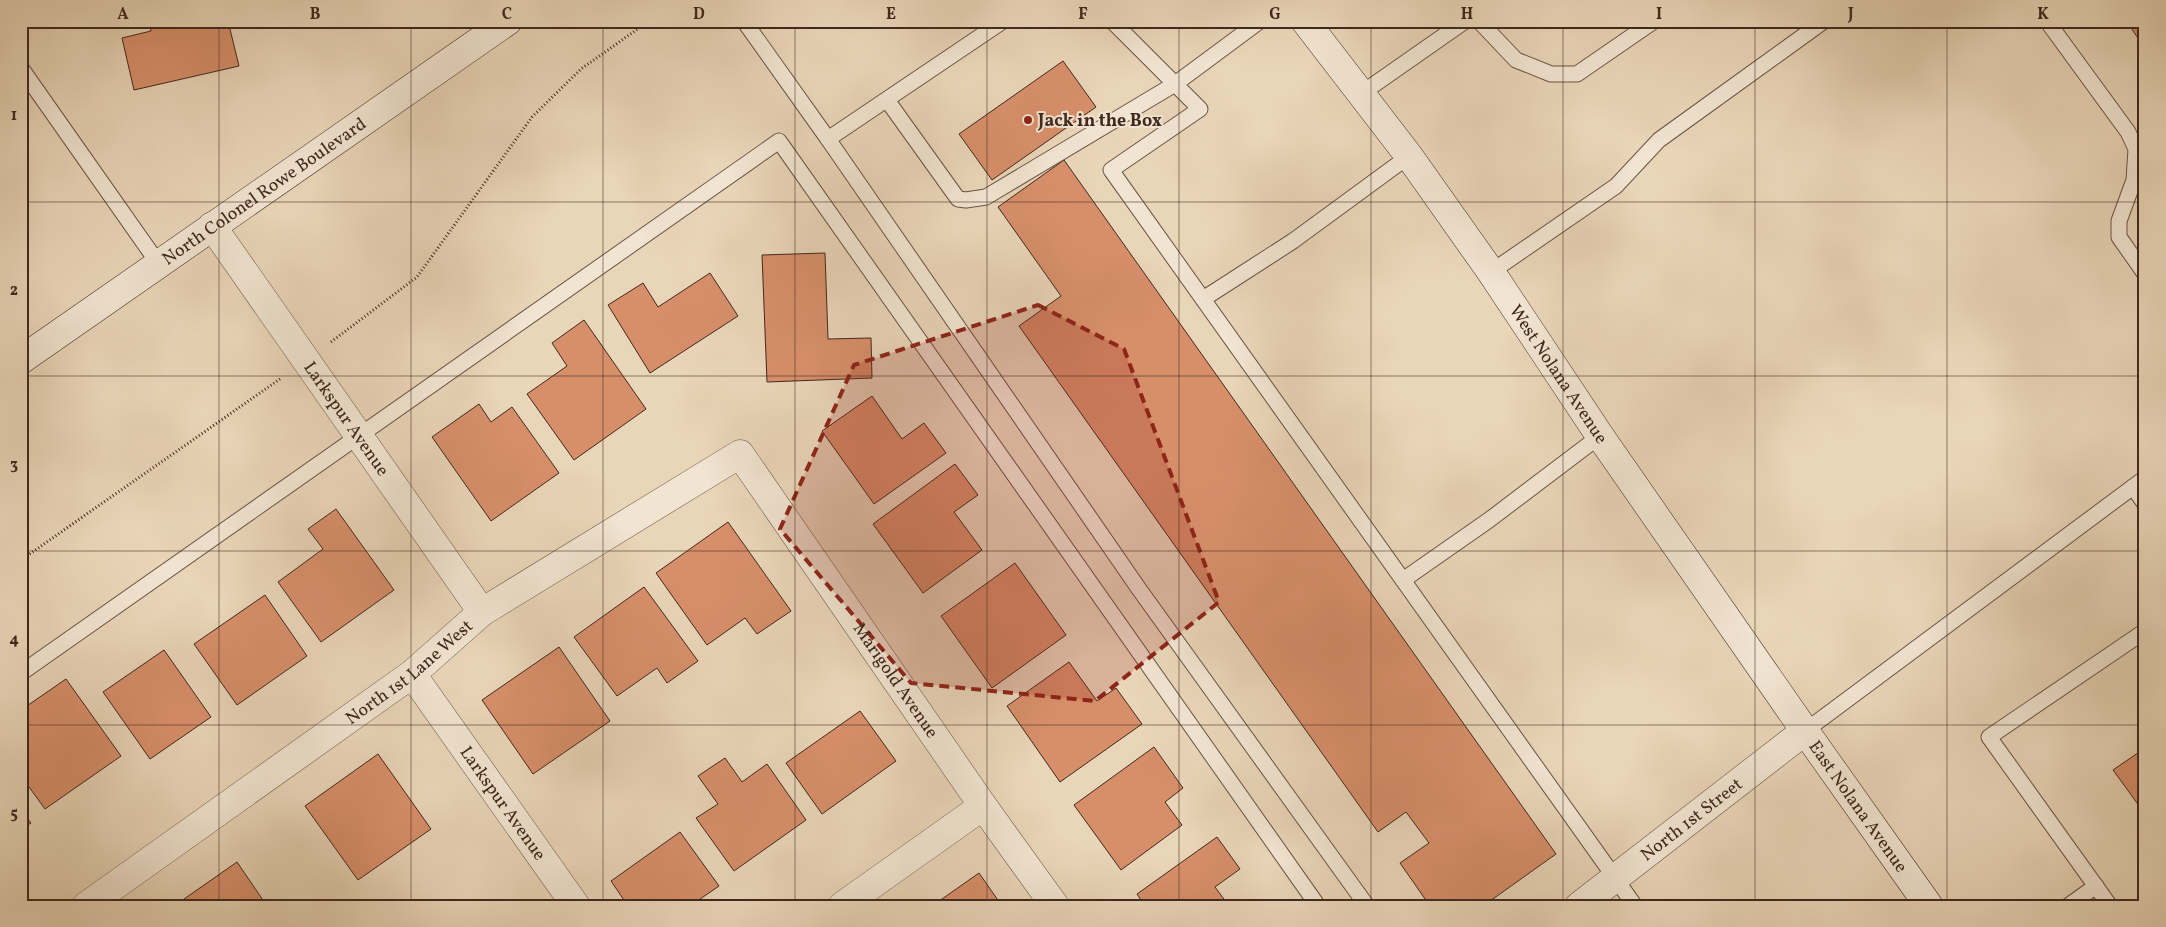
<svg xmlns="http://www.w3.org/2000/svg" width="2166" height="927" viewBox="0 0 2166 927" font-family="Vollkorn,serif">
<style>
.building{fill:#d78f6a;stroke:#40281e}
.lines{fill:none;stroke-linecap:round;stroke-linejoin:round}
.service-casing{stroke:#6a5344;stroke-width:17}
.minor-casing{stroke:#6a5344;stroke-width:29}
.secondary-casing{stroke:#40281e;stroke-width:29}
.path{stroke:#40281e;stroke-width:3;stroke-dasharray:1 2.5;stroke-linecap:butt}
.service{stroke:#f1e4d1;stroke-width:15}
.minor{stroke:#f1e4d1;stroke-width:28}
.secondary{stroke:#f1e4d1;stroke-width:28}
.marked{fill:#8f2418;fill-opacity:0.2;stroke:#8f2418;stroke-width:4;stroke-dasharray:10 6;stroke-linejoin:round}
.grid{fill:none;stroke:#40281e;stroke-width:1;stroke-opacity:0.55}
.poi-dot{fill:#8f2418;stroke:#f1e4d1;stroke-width:2}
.labels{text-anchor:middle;stroke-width:4;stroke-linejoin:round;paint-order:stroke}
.poi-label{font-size:18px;font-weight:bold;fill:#40281e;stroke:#f1e4d1;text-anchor:start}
.street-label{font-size:18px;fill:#40281e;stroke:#f1e4d1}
.neatline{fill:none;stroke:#40281e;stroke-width:2}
.grid-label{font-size:16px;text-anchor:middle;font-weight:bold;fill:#40281e}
</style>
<rect width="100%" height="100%" fill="#e9d5b8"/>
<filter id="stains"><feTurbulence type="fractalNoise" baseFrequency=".004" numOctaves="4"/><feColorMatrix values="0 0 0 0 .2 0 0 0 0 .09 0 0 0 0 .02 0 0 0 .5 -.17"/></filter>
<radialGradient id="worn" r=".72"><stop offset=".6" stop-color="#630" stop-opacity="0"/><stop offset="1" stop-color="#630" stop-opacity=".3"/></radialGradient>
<!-- building -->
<g class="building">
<polygon points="149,21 228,21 239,66 134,90 122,38 151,31"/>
<polygon points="2126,21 2145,21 2145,48"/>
<polygon points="1063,61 1096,107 992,180 959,134"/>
<polygon points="1064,160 1556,854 1483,906 1430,906 1400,863 1429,843 1406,812 1378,832 1019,326 1061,296 998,207"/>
<polygon points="825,253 828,339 871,338 872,378 767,382 762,255"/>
<polygon points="710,273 738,316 650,373 608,305 643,283 658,307"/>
<polygon points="584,320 646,409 574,460 527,394 567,366 552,343"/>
<polygon points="872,396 902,439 924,423 946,453 874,504 822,431"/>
<polygon points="479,404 491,422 512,407 559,473 491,521 432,437"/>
<polygon points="955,464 978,495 954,512 982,550 923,593 873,524"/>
<polygon points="336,509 394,590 321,642 278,582 323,549 308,529"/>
<polygon points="728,522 791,611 757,634 745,618 707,645 656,573"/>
<polygon points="1015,563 1066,635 992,688 941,616"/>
<polygon points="644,587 698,661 667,683 657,668 617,696 574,637"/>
<polygon points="265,595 307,656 237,705 194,644"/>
<polygon points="559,647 610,721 533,774 482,700"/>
<polygon points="164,650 211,717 150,759 103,692"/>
<polygon points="1069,662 1097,701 1116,688 1142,724 1060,782 1007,706"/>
<polygon points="66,679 121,756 45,809 21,776 21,710"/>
<polygon points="860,711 896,761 822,814 786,763"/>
<polygon points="1154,747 1183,788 1165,802 1182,825 1121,870 1074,805"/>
<polygon points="2145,748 2145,814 2113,770"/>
<polygon points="378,754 431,829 358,880 305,806"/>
<polygon points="725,758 742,782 767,764 806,820 734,871 696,818 718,804 698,776"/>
<polygon points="21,810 31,823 21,829"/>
<polygon points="680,832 719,886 690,906 628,906 611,881"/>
<polygon points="1217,837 1240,869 1215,887 1229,906 1145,906 1137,894"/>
<polygon points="237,862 267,906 174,906"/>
<polygon points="979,873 1002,906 932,906"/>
</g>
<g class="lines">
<!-- service casing -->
<g class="service-casing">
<g id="service">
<polyline points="744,21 828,139 1003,21"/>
<polyline points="1112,21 1200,109 1111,170 1635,906"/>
<polyline points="1479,21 1516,60 1551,74 1577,74 1654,21"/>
<polyline points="2047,21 2128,132 2136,149 2134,180 2119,221 2119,237 2145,274"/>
<polyline points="21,68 158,263"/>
<polyline points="1362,93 1465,21"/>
<polyline points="887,100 958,199 966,200 986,197 1175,84 1260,21"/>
<polyline points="828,139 1139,589 1367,906"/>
<polyline points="1491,272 1616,186 1659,140 1824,21"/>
<polyline points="1203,299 1293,241 1409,156"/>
<polyline points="2133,487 2145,504"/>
<polyline points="1403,580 1489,520 1600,436"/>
<polyline points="21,673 779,141 1318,906"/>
<polyline points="1805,731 2145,478"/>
<polyline points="2068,906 2096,886"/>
<polyline points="2110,906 1989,737 2145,631"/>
</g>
</g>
<!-- minor casing -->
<g class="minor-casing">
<g id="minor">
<path id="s1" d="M212,226L482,612"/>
<path id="s2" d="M412,674L576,906"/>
<path id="s3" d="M86,906L412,674L482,612L740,454L983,806L1055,906"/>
<polyline points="842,906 983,806"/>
<path id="s4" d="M1579,906L1805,731"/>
</g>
</g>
<!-- secondary casing -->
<g class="secondary-casing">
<g id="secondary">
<path id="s5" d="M1305,21L1409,156L1491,272L1600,436L1805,731L1929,906"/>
<path id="s6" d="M21,360L508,21"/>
</g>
</g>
<!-- path -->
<g class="path">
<polyline points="331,342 417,277 532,117 581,69 649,21"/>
<polyline points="21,560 280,379"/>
</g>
<!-- service -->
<use href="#service" class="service"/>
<!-- minor -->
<use href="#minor" class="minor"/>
<!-- secondary -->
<use href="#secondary" class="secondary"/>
</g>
<!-- marked area -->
<path class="marked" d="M1038,305L1124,349L1219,602L1095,701L911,683L780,529L854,365Z"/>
<!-- grid -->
<path class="grid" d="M219,21V906M411,21V906M603,21V906M795,21V906M987,21V906M1179,21V906M1371,21V906M1563,21V906M1755,21V906M1947,21V906M21,202H2145M21,376H2145M21,551H2145M21,725H2145"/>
<!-- markers -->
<circle class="poi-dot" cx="1028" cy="120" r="5"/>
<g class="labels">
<!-- poi labels -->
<g class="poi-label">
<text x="1038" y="126">Jack in the Box</text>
</g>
<!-- street labels -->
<g class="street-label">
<text dy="6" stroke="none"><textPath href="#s6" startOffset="296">North Colonel Rowe Boulevard</textPath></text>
<text dy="6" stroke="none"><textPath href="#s5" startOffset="435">West Nolana Avenue</textPath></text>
<text dy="6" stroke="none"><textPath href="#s1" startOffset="235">Larkspur Avenue</textPath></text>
<text dy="6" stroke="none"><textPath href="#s3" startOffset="399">North 1st Lane West</textPath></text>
<text dy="6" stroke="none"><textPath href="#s3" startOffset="1071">Marigold Avenue</textPath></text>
<text dy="6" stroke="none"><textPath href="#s2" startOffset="158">Larkspur Avenue</textPath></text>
<text dy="6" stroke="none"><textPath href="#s5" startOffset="961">East Nolana Avenue</textPath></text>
<text dy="6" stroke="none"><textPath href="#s4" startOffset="142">North 1st Street</textPath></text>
</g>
</g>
<!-- margin -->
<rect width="2166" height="927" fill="none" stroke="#e9d5b8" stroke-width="55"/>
<rect x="28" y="28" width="2110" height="872" class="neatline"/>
<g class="grid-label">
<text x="123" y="19">A</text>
<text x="315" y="19">B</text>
<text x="507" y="19">C</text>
<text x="699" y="19">D</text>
<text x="891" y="19">E</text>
<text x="1083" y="19">F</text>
<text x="1275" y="19">G</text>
<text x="1467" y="19">H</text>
<text x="1659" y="19">I</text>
<text x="1851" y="19">J</text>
<text x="2043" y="19">K</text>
<text x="14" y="120">1</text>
<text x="14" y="295">2</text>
<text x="14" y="469">3</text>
<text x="14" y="644">4</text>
<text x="14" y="818">5</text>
</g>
<rect width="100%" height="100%" filter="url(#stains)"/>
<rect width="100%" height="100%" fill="url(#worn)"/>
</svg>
